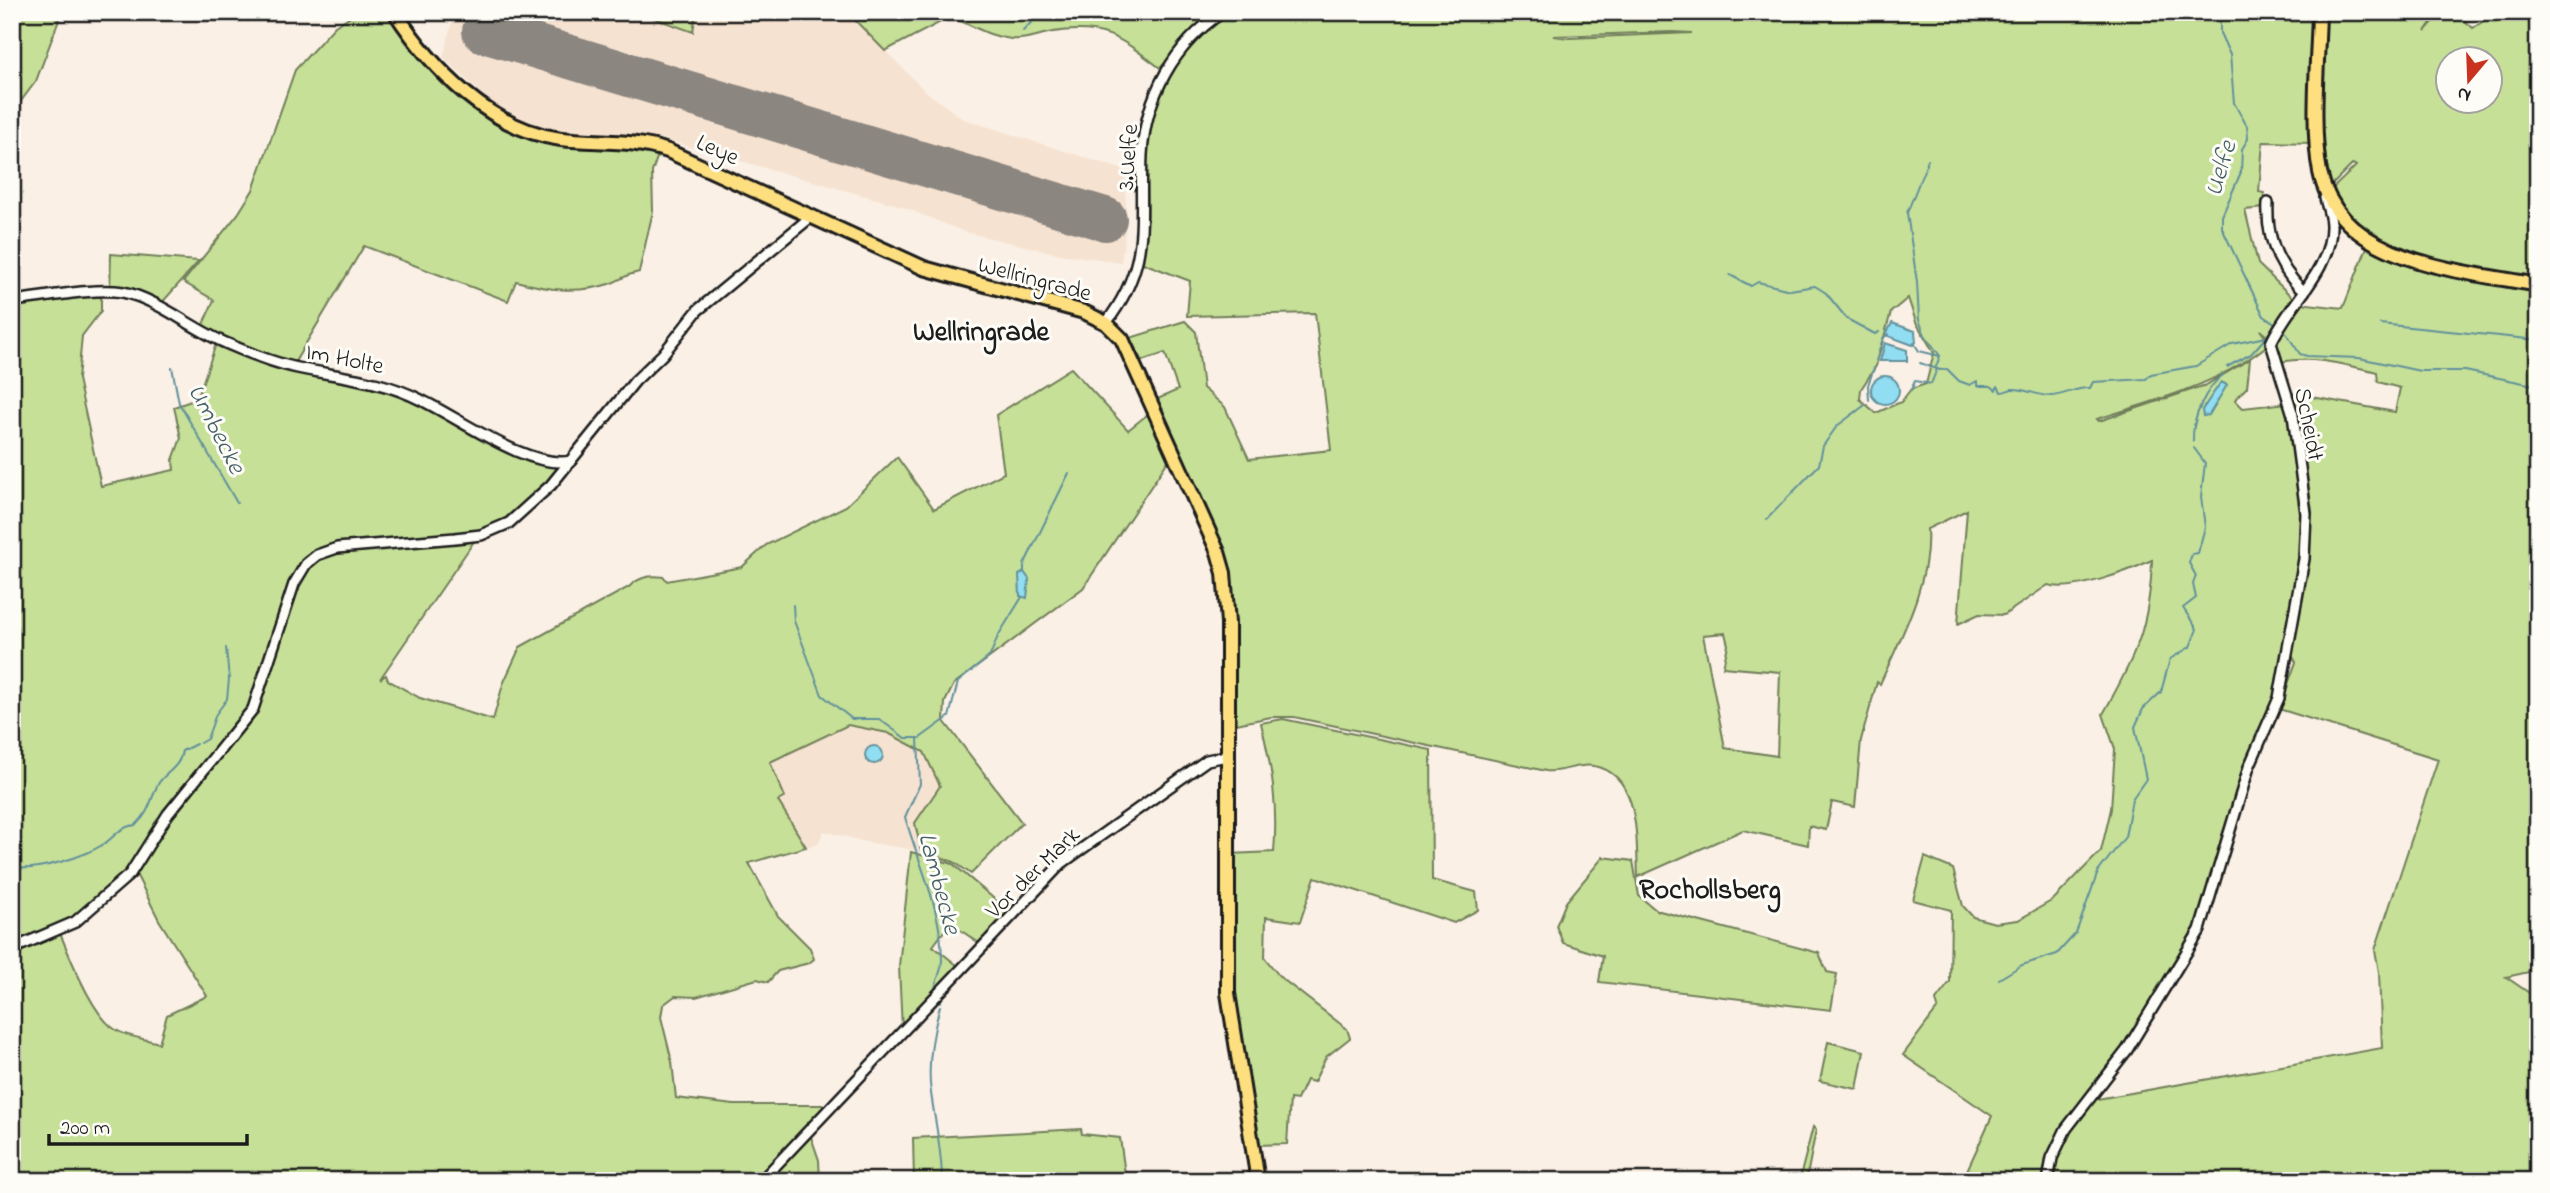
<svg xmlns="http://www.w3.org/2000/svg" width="2550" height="1193" viewBox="0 0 2550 1193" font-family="'Indie Flower',sans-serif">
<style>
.built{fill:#f6e2d0}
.green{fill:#c6e097;stroke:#717e5a;stroke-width:2;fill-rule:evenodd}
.water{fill:#91ddf1;stroke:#62909c;stroke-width:2}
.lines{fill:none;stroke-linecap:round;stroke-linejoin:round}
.stream{stroke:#62909c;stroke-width:2}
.runway{stroke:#8b8680;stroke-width:44}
.minor-casing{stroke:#1c1c1c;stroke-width:14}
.major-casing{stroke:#1c1c1c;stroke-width:18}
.minor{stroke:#fdfcf7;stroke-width:9}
.major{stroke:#fddf80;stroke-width:12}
.labels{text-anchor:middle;stroke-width:6;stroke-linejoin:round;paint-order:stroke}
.street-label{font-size:24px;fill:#1c1c1c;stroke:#fdfcf7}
.water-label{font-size:26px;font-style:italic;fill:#456067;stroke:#fdfcf7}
.quarter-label{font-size:28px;font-weight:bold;fill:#1c1c1c;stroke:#fdfcf7}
</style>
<rect width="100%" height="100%" fill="#faf0e5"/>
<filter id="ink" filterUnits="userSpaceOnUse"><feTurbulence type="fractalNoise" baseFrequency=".0143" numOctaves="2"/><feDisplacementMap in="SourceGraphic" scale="14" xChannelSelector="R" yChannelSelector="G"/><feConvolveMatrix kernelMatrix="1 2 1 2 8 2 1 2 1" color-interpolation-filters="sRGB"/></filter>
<g filter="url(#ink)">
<!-- built -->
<g class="built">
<polygon points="473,12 637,12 693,32 696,12 847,12 924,90 963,119 1124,170 1127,222 1121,262 1060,254 965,232 898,205 662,139 558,130 522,121 491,103 443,57 453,19"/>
<polygon points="848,725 888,733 924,752 940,786 915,823 921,851 866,842 824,831 818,843 806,847 778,801 785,797 770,762"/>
</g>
<!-- green -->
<g class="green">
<polygon points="12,12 62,12 36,81 12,113"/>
<path d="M357,12H388L406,37L463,97L488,117L659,152L652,172L653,211L639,272C624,275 621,280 609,284C577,294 548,290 516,281L508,301L364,246L293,365L266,358L201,329L214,300L183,282L238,214L253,190L295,70L335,26Z"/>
<polygon points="637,12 696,12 693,32"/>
<path d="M847,12H1217L1160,68C1121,38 1104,24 1053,32C1040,34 1025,41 1011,39C989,37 971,24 950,17L885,51Z"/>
<path d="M1229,12H2317L2314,143L2263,142L2259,192L2264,193L2265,208L2245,210L2258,264L2295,300L2269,338L2260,330L2270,343C2222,384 2156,400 2097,419L2099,421L2206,385L2250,359L2247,387L2235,400L2243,408L2287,403L2303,513V539L2274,702L2223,832L2199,926L2128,1044L2063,1128L2046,1181H1946L1964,1177L1992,1116L1903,1055L1938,1008L1936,1000L1950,982L1951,910L1913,900L1925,857L1953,869L1963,906L1973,917L1995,923L2018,920L2053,900L2101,851L2111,809L2115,749L2103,714C2135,657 2150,627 2152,560C2129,571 2071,593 2048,585L2004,615L1979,614L1958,624L1967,510L1927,529C1931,582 1901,637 1880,684L1877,682L1861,740L1855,807L1832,802L1826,830L1809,826L1808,845L1743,830L1638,877C1636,841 1641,774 1594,766C1578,763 1562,773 1546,771L1294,717H1271L1231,725L1228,593L1153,401L1178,390L1165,353L1142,361L1130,338L1185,321L1196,332L1203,388L1225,407L1249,459L1331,450L1315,313L1187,316L1190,281L1143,263C1144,251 1146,238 1147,226C1149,203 1146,179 1147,156C1150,94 1180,48 1229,12ZM1672,32L1692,33L1569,38L1553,36ZM1908,298L1916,322L1934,353L1926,384L1911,389L1901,402L1876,413L1860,399L1861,389L1876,366L1891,312ZM1725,633L1728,645L1723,667L1780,672L1777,756L1725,748L1703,635Z"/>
<path d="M2322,12H2439L2425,31L2442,12H2455L2473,28L2497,12H2506L2514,19L2525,12H2538V282C2455,266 2383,266 2330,191L2356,166L2353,164L2330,187L2323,166ZM2448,60H2490V102H2448Z"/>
<path d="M2369,242L2538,287V970L2506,977L2538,999V1181H2050C2056,1147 2070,1125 2092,1100L2382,1048L2379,972L2375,950L2438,759L2279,709L2296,662L2290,652L2307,552L2290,393L2395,412L2400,388L2378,382L2377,372C2346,365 2312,355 2281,362L2275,344L2299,303L2343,308Z"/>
<polygon points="111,254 199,261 160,305 110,292"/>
<path d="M101,293V311L82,336L78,379L101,486L174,470L173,460L181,438L174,407L197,399L217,341L266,359L397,389L510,450L566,464L530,506L481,534L324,552L477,537L380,679L386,675L388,680L420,698L493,720L503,684L520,647L629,587C639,577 649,575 664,577L667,581L742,567L766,545L846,506L897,457L934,509L1004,473L996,415L1071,368L1128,430L1152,411L1172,455L1083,588L954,684L945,702L944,721L1022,823L971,874L954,862L921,851L915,823L940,786L924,752L888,733L848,725L770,762L785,797L778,801L806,847L749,863L778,916L810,948L814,959L809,963L778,971L768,982L757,979L696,997L675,996L663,1005L661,1017L672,1062L676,1098L734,1105H832L809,1131L819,1160L820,1181H12V951L59,931C70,956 92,1016 116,1030C128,1037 146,1039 159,1043L167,1015L207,996L159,920L135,872L208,762L129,873L83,915L12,948V302Z"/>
<path d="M1283,719L1431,750L1432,880L1476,892L1478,910L1454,923L1315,877L1300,922L1266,917L1265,958L1280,977L1347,1029L1350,1038L1326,1057L1314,1082L1306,1080L1297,1100L1290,1099L1287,1144L1258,1145L1234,1020L1229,854L1274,852C1278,806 1272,768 1261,723Z"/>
<polygon points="911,852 953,864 1012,914 982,945 950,923 933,946 962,969 902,1030 899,966"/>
<polygon points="1603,857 1633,861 1639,896 1656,910 1819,953 1827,972 1837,974 1831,1010 1599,982 1603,956 1563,943 1556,926 1566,902"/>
<polygon points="1828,1042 1864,1051 1857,1089 1820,1081"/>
<polygon points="1813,1127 1816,1130 1806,1181 1799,1181"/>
<polygon points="1081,1129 1082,1134 1120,1138 1126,1181 914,1181 913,1138"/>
</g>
<!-- water -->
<g class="water">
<polygon points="1892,323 1915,331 1916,342 1913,345 1888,336 1886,334"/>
<polygon points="1885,343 1907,350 1907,361 1880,361"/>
<circle cx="1885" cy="390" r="14"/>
<polygon points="2221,382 2227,385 2209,415 2203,416 2202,410"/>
<polygon points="1024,572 1029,579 1027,598 1020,596 1019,575"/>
<circle cx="874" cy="755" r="9"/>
</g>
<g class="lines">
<!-- stream -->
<g class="stream">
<polyline points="2220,12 2220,33 2230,55 2234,103 2247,126 2248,139 2242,149 2241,172 2222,216 2222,228 2259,306 2264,316 2276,324"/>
<polyline points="1023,31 1041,12"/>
<polyline points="1928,160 1907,213 1917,282 1919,320 1925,335 1940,356"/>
<polyline points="1730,275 1751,286 1758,282 1790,290 1815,286 1826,293 1847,319 1875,334 1879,332"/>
<polyline points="2380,324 2538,340"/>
<polyline points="2284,330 2300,354 2307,356 2359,358 2420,371 2465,371 2538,386"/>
<polyline points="2268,334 2276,323"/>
<polyline points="1914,343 1919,351 1940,356 1936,367"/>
<polyline points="1876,361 1883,338 1889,334"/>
<path d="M1920,363L1940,370L1947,369L1959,381L1970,385L1977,381V386H1991L1996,390L1998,386L2001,392C2005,392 2008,390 2012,389C2024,388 2037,396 2050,396C2065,396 2075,387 2090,388L2093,382L2146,379L2151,374L2196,366L2232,344L2266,337"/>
<polyline points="172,367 179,403 237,503"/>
<polyline points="2227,367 2251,354 2266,337"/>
<polyline points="1911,390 1915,381 1931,384 1937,369"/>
<polyline points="1869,400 1868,385 1874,368"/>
<path d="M2193,441C2192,419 2205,388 2224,374"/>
<polyline points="1767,519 1819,465 1823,446 1837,426 1865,405"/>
<polyline points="1024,572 1024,565 1069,473"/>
<path d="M793,605L794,621L822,695L852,719H879L905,738H918L920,784L905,817C919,865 942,909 942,961C942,971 935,982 934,993"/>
<polyline points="920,738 949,717 958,682 990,656 998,636 1022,597"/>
<polyline points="200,743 207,739 216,714 227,699 229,679 226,648"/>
<path d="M12,867C35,873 85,856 104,844C116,835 121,826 136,825C149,813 150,802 157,786C164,772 179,770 182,751L196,744"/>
<polyline points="1999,979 2022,965 2057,954 2076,933 2098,872 2125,837 2132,799 2146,779 2135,727 2143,709 2161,692 2170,659 2190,647 2197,629 2183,608 2196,598 2193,584 2196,576 2189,563 2192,554 2198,553 2205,527 2201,497 2205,463 2194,448"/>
<polyline points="941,999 941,1002"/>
<path d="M940,1006C933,1032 927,1066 931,1093C935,1123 942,1150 942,1181"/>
</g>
<!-- runway -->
<polyline class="runway" points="484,31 1105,219"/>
<!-- minor casing -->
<g class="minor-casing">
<g id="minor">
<path d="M2268,203C2266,238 2279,268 2304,292"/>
<path d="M12,301C42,298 95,287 123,292C158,299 195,331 228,344C249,353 271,362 293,367C338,377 380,379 421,400C461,419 529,470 571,461"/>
<path d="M1106,323C1152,263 1139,223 1142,155C1145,97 1174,44 1223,12"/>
<polyline points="12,949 75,922 130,874 168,814 253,709 294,584 306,564 317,555 337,548 455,538 481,535 509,523 551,485 635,381 663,354 698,310 812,216"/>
<polyline points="761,1181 1062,863 1207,760 1227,756"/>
<path d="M2048,1181L2052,1158L2066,1129L2127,1050L2200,930L2249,767L2279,698L2304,559L2306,513L2293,415L2271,343C2288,304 2332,271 2331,225C2331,216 2327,207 2325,198"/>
</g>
</g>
<!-- major casing -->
<g class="major-casing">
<g id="major">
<path d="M395,12C432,69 491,130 561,139C597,143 634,139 668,151L924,268L1084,312L1106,323L1122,339L1218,552L1224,573L1228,623V993L1258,1181"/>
<path d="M2319,12C2318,59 2311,127 2320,172C2339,264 2464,271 2538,285"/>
</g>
</g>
<!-- minor -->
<use href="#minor" class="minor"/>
<!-- major -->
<use href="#major" class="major"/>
</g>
</g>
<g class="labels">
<!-- street labels -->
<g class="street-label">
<text transform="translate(718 149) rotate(24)" y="8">Leye</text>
<text transform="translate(1127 157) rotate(-86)" y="8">3.Uelfe</text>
<text transform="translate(1035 278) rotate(15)" y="8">Wellringrade</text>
<text transform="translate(345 358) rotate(11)" y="8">Im Holte</text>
<text transform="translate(2310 424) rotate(79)" y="8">Scheidt</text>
<text transform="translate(1032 872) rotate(-44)" y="8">Vor der Mark</text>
</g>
<!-- water labels -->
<g class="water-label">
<text transform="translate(2219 168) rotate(-73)" y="9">Uelfe</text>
<text transform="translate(218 428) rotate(63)" y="9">Umbecke</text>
<text transform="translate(941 883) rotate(75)" y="9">Lambecke</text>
</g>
<!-- quarter labels -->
<g class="quarter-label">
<text x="981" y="340">Wellringrade</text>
<text x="1710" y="898">Rochollsberg</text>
</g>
</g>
<!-- margin -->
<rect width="2550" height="1193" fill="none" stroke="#fdfcf7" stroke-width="42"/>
<rect x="21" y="21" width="2508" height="1151" fill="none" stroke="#1c1c1c" stroke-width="2.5" filter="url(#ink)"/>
<!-- north arrow -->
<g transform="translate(2469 80) rotate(199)"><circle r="33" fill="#fdfcf7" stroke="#a3a29f" stroke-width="2"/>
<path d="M0-5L12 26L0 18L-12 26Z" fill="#c8321e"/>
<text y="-10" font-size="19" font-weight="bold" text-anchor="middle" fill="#1c1c1c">N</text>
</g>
<!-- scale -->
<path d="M49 1134v10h198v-10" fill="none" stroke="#1c1c1c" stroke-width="3.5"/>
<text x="60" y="1134" font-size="21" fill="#1c1c1c" stroke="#fdfcf7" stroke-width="5" paint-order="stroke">200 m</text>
</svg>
